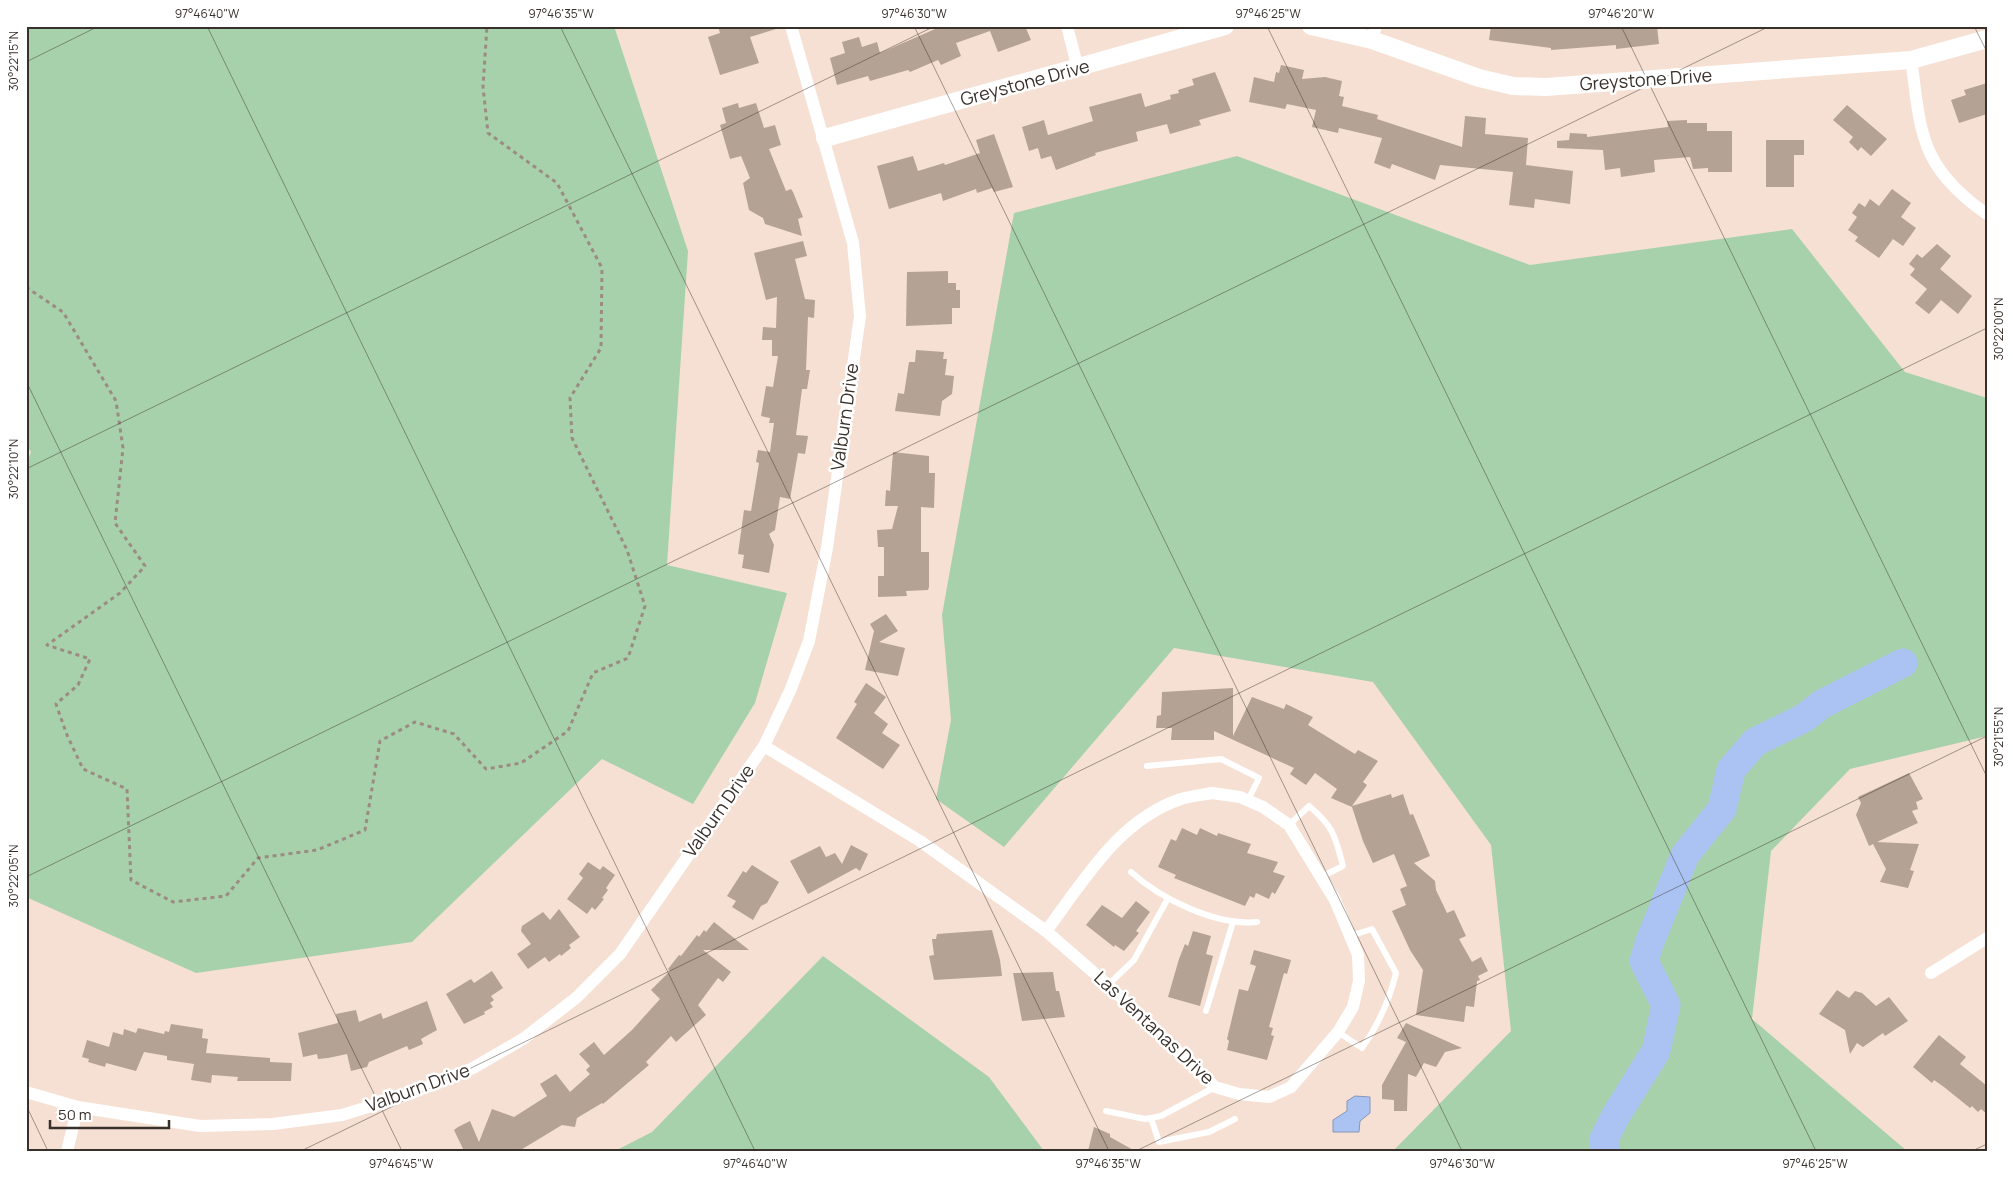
<svg xmlns="http://www.w3.org/2000/svg" width="2013" height="1177" viewBox="0 0 2013 1177" font-family="Manrope,sans-serif">
<style>
.green{fill:#a7d1aa}
.water{fill:#abc3f3;stroke:#8897b7}
.lines{fill:none;stroke-linecap:round;stroke-linejoin:round}
.river{stroke:#abc3f3;stroke-width:29}
.building{fill:#b4a294}
.path{stroke:#9b8b82;stroke-width:3;stroke-dasharray:4 4;stroke-linecap:butt}
.lane{stroke:#fff;stroke-width:6}
.street{stroke:#fff;stroke-width:12}
.secondary{stroke:#fff;stroke-width:18}
.ticks{fill:none;stroke:#38302b;stroke-width:1;stroke-opacity:0.45}
.labels{text-anchor:middle;stroke-width:5;stroke-linejoin:round;paint-order:stroke}
.street-label{font-size:18px;fill:#38302b;stroke:#fff}
.neatline{fill:none;stroke:#38302b;stroke-width:2}
.ticks-label{font-size:12px;text-anchor:middle;fill:#38302b}
</style>
<rect width="100%" height="100%" fill="#f6e0d3"/>
<!-- green -->
<g class="green">
<polygon points="26,26 614,26 688,251 667,565 787,593 755,703 693,804 602,759 412,942 196,973 26,897 26,466 31,452 26,445"/>
<polygon points="1237,156 1530,265 1792,229 1905,372 1987,398 1987,736 1850,769 1771,851 1752,1019 1907,1151 1393,1151 1511,1031 1491,845 1373,682 1174,648 1004,847 936,799 951,720 942,615 1014,213"/>
<polygon points="823,956 989,1077 1044,1151 615,1151 652,1132"/>
</g>
<!-- water -->
<polygon class="water" points="1355,1096 1370,1097 1370,1113 1360,1121 1359,1132 1333,1132 1333,1120 1347,1111 1347,1101"/>
<g class="lines">
<!-- river -->
<polyline class="river" points="1605,1151 1604,1139 1615,1117 1656,1051 1666,1005 1644,961 1649,944 1685,855 1722,809 1731,770 1755,742 1804,718 1822,704 1903,663"/>
</g>
<!-- building -->
<g class="building">
<polygon points="718,26 775,26 776,29 750,37 759,63 720,75 708,37 720,33"/>
<polygon points="942,26 1025,26 1031,40 998,52 990,31 956,43 961,56 941,65 938,60 910,72 908,70 870,81 868,76 837,85 830,58 845,53 842,42 859,37 862,47 877,42 880,53"/>
<polygon points="1491,26 1657,26 1659,44 1616,49 1616,45 1551,50 1551,48 1489,40"/>
<polygon points="1281,65 1304,70 1302,79 1325,77 1342,81 1339,96 1344,97 1342,106 1378,115 1377,119 1462,147 1465,116 1486,118 1485,134 1528,138 1526,165 1573,171 1570,204 1535,199 1534,208 1509,205 1513,172 1440,165 1435,180 1392,164 1390,169 1374,163 1382,138 1339,128 1338,133 1312,127 1316,110 1287,104 1285,109 1249,102 1254,77 1274,82 1276,72 1279,73"/>
<polygon points="1215,72 1231,111 1199,120 1201,125 1170,134 1167,124 1136,132 1138,141 1095,153 1096,155 1056,170 1051,156 1041,159 1038,148 1029,151 1022,127 1044,120 1048,135 1093,121 1089,107 1141,93 1145,107 1171,99 1170,95 1179,93 1178,90 1194,85 1192,79"/>
<polygon points="1987,83 1987,114 1959,123 1951,100 1966,95 1964,90"/>
<polygon points="738,103 739,108 756,103 764,128 775,125 781,145 769,149 786,191 791,189 793,192 803,217 798,219 802,236 765,224 763,218 749,210 743,183 750,178 741,156 730,159 720,125 726,123 722,108"/>
<polygon points="1847,105 1887,139 1871,156 1861,147 1858,151 1849,142 1853,137 1833,120"/>
<polygon points="1687,120 1687,123 1707,123 1707,131 1732,131 1732,172 1708,172 1708,168 1693,169 1690,157 1654,160 1655,172 1621,177 1620,168 1605,170 1603,150 1557,148 1557,141 1569,140 1570,133 1587,134 1587,137 1668,127 1667,121"/>
<polygon points="994,134 1013,187 994,192 992,188 977,193 976,189 943,201 941,193 889,209 877,166 913,156 918,171 944,163 945,165 980,153 976,140"/>
<polygon points="1766,140 1804,140 1804,155 1794,155 1794,187 1766,187"/>
<polygon points="1892,189 1911,203 1901,217 1916,228 1903,246 1893,239 1879,258 1855,241 1858,237 1848,230 1857,217 1852,213 1859,203 1865,207 1870,199 1879,206"/>
<polygon points="803,241 807,256 795,259 805,299 815,300 814,318 808,317 806,370 810,370 807,389 802,389 796,435 808,436 805,454 798,453 790,499 780,497 775,530 769,534 774,545 769,573 742,568 744,555 738,554 744,510 751,511 759,463 756,462 758,450 770,452 774,423 769,423 770,418 761,416 766,386 773,387 778,356 772,356 772,340 762,340 763,327 776,328 777,297 766,300 754,253"/>
<polygon points="1937,244 1951,256 1940,269 1972,296 1958,314 1941,300 1929,314 1915,303 1927,289 1910,275 1915,269 1909,264 1917,254 1922,258"/>
<polygon points="948,271 948,283 956,283 956,290 960,290 960,308 952,308 952,324 906,326 907,272"/>
<polygon points="916,350 944,352 943,359 947,359 945,375 954,376 952,394 942,401 940,416 895,411 898,393 904,394 909,362 915,362"/>
<polygon points="893,452 929,456 929,473 935,473 934,508 921,507 921,552 929,552 929,587 928,590 906,591 907,596 878,597 878,576 884,576 884,547 878,547 877,530 892,529 898,506 885,506 886,490 890,491"/>
<polygon points="886,614 898,631 879,642 905,648 898,676 865,670 874,631 870,624"/>
<polygon points="866,683 886,697 874,713 888,724 882,733 900,745 883,769 836,738 857,704 854,702"/>
<polygon points="1233,688 1233,736 1252,697 1284,709 1286,704 1313,717 1308,725 1355,754 1358,750 1378,761 1363,782 1367,785 1352,806 1391,794 1392,798 1403,794 1410,815 1413,814 1430,856 1414,863 1435,881 1436,890 1447,913 1454,910 1466,936 1459,939 1472,962 1481,957 1488,971 1478,976 1480,980 1477,981 1474,1007 1466,1006 1464,1022 1416,1015 1423,970 1410,950 1392,911 1406,905 1400,889 1407,886 1394,854 1373,863 1363,841 1352,807 1331,798 1337,789 1315,773 1306,785 1290,774 1294,768 1214,731 1214,740 1171,740 1172,728 1156,728 1157,716 1161,715 1162,692"/>
<polygon points="1909,773 1923,799 1916,802 1918,809 1912,811 1918,823 1877,842 1919,844 1910,870 1914,871 1908,888 1880,882 1886,869 1873,844 1869,846 1856,815 1861,803 1858,797"/>
<polygon points="1182,828 1197,835 1200,828 1217,836 1218,833 1251,844 1247,853 1278,862 1273,872 1285,876 1275,894 1272,892 1269,899 1256,893 1254,898 1250,896 1245,906 1174,878 1176,875 1158,867 1171,839 1176,841"/>
<polygon points="851,845 868,854 860,871 856,868 808,894 790,861 820,846 826,857 835,853 842,864"/>
<polygon points="588,862 600,870 603,866 615,875 606,888 608,890 602,898 604,899 595,910 592,907 587,914 567,899 583,878 579,874"/>
<polygon points="752,865 779,882 767,903 761,906 753,920 732,907 736,901 727,896 743,871 746,873"/>
<polygon points="1136,901 1150,912 1136,931 1139,933 1124,951 1115,945 1114,947 1086,925 1102,905 1122,918"/>
<polygon points="559,909 580,937 569,945 571,948 561,956 560,954 549,962 545,957 528,969 517,954 531,944 521,931 522,926 543,912 550,920"/>
<polygon points="714,922 749,950 703,950 731,972 723,982 718,978 698,1005 706,1015 676,1042 671,1036 646,1062 649,1065 603,1104 602,1103 577,1118 575,1127 562,1125 519,1151 464,1151 454,1130 458,1127 470,1121 479,1142 492,1109 514,1117 547,1096 540,1084 556,1074 570,1092 590,1074 586,1070 590,1066 579,1054 594,1042 604,1055 632,1030 660,999 651,990 670,971 668,969 679,955 681,956 697,935 699,937 704,930 706,932"/>
<polygon points="992,930 1000,960 1002,976 934,980 929,956 934,955 932,939 936,939 937,934"/>
<polygon points="1193,931 1211,936 1206,954 1213,956 1200,1006 1168,997 1179,959 1185,944 1188,946"/>
<polygon points="1254,950 1291,960 1287,974 1284,973 1269,1027 1273,1028 1271,1035 1274,1036 1267,1060 1227,1050 1229,1041 1227,1039 1239,989 1248,991 1256,966 1250,964"/>
<polygon points="492,971 503,988 491,996 494,1000 490,1003 493,1007 484,1012 485,1014 464,1024 446,994 471,979 474,983"/>
<polygon points="1053,972 1056,991 1059,991 1065,1017 1022,1021 1013,973"/>
<polygon points="1837,990 1849,998 1855,991 1862,993 1876,1006 1889,997 1908,1021 1885,1036 1883,1033 1863,1047 1857,1043 1850,1054 1845,1030 1819,1014"/>
<polygon points="427,1001 437,1030 421,1039 423,1044 409,1050 407,1046 369,1062 367,1067 351,1071 347,1054 328,1058 318,1059 317,1054 303,1057 298,1033 338,1023 336,1014 356,1010 359,1022 381,1013 383,1019"/>
<polygon points="1406,1023 1462,1048 1445,1052 1436,1067 1424,1063 1416,1077 1408,1074 1407,1111 1394,1111 1394,1100 1382,1099 1382,1085 1406,1042 1397,1038"/>
<polygon points="171,1024 203,1029 202,1038 208,1039 206,1053 270,1058 270,1062 292,1063 291,1081 237,1081 238,1077 212,1075 211,1083 191,1080 194,1064 167,1060 167,1056 144,1052 136,1071 106,1063 105,1067 88,1062 89,1059 82,1057 87,1040 109,1047 113,1032 123,1035 124,1029 136,1033 138,1028 164,1034 165,1031 169,1032"/>
<polygon points="1939,1035 1966,1057 1960,1064 1987,1086 1987,1114 1981,1109 1978,1112 1972,1106 1970,1108 1944,1087 1934,1080 1932,1083 1913,1067"/>
<polygon points="1094,1127 1110,1134 1110,1137 1135,1151 1088,1151"/>
</g>
<g class="lines">
<!-- path -->
<polyline class="path" points="26,287 63,312 116,401 123,448 115,523 145,566 120,593 47,645 90,659 78,685 56,704 67,735 83,769 127,789 131,880 173,902 226,896 258,858 317,850 365,830 380,741 415,722 454,734 486,769 521,763 568,731 593,673 628,658 645,606 627,550 572,438 570,398 601,348 602,268 557,183 488,133 483,87 487,26"/>
<!-- lane -->
<g class="lane">
<polyline points="1147,766 1221,759 1259,778 1248,800"/>
<path d="M1289,825L1309,806C1334,827 1335,836 1343,866L1321,877"/>
<path d="M1131,872C1161,899 1216,926 1257,922"/>
<polyline points="1108,985 1134,960 1167,900"/>
<polyline points="1206,1011 1233,922"/>
<path d="M1338,1032L1362,1048C1379,1024 1389,1002 1396,973L1372,929L1350,936"/>
<polyline points="1106,1111 1145,1119 1161,1116 1215,1087"/>
<polyline points="1151,1118 1159,1142 1209,1132 1235,1119"/>
</g>
<!-- street -->
<g class="street">
<polyline points="1067,26 1078,69"/>
<polyline points="1372,40 1376,26"/>
<path d="M1911,60C1916,90 1917,127 1931,155C1942,178 1966,200 1987,214"/>
<polyline points="764,746 920,841 1046,931"/>
<path d="M1212,793L1240,797L1263,807L1289,825L1335,900L1358,955L1359,981L1353,1007L1338,1032L1291,1087L1269,1097L1239,1094L1215,1087L1108,985L1046,931C1084,881 1118,820 1181,799C1191,796 1202,795 1212,793Z"/>
<polyline points="1931,973 1987,938"/>
<polyline points="26,1092 78,1107 200,1126 273,1124 342,1115 407,1095 473,1068 523,1039 576,998 620,954 764,746 790,691 809,641 827,548 860,316 853,243 791,26"/>
<polyline points="67,1151 78,1107"/>
</g>
<!-- secondary -->
<g class="secondary">
<polyline points="1311,26 1372,40 1479,78 1513,86 1546,87 1911,60 1987,39"/>
<polyline points="825,138 1225,26"/>
</g>
</g>
<!-- ticks -->
<path class="ticks" d="M207,26L755,1151M560,26L1109,1151M914,26L1462,1151M1267,26L1816,1151M1621,26L1987,777M1974,26L1987,52M26,62L99,26M26,381L402,1151M26,469L935,26M26,877L1770,26M26,1105L48,1151M301,1151L1987,328M1136,1151L1987,736M1972,1151L1987,1144"/>
<g class="labels">
<!-- street labels -->
<g class="street-label">
<text transform="translate(1646 80) rotate(-4)" y="6">Greystone Drive</text>
<text transform="translate(1025 83) rotate(-15)" y="6">Greystone Drive</text>
<text transform="translate(845 417) rotate(-82)" y="6">Valburn Drive</text>
<text transform="translate(719 811) rotate(-55)" y="6">Valburn Drive</text>
<text transform="translate(1154 1028) rotate(43)" y="6">Las Ventanas Drive</text>
<text transform="translate(418 1088) rotate(-20)" y="6">Valburn Drive</text>
</g>
</g>
<!-- border -->
<rect width="2013" height="1177" fill="none" stroke="#ffffff" stroke-width="55"/>
<!-- scale -->
<path d="M50 1120v8h119v-8" fill="none" stroke="#38302b" stroke-width="2.5"/>
<text x="58" y="1120" font-size="15" fill="#38302b" stroke="#ffffff" stroke-width="4" paint-order="stroke">50 m</text>
<rect x="28" y="28" width="1958" height="1122" class="neatline"/>
<g class="ticks-label">
<text x="207" y="18">97°46'40"W</text>
<text x="561" y="18">97°46'35"W</text>
<text x="914" y="18">97°46'30"W</text>
<text x="1268" y="18">97°46'25"W</text>
<text x="1621" y="18">97°46'20"W</text>
<text transform="translate(14 61) rotate(-90)" y="4">30°22'15"N</text>
<text transform="translate(1999 329) rotate(-90)" y="4">30°22'00"N</text>
<text transform="translate(14 469) rotate(-90)" y="4">30°22'10"N</text>
<text transform="translate(1999 737) rotate(-90)" y="4">30°21'55"N</text>
<text transform="translate(14 876) rotate(-90)" y="4">30°22'05"N</text>
<text x="401" y="1168">97°46'45"W</text>
<text x="755" y="1168">97°46'40"W</text>
<text x="1108" y="1168">97°46'35"W</text>
<text x="1462" y="1168">97°46'30"W</text>
<text x="1815" y="1168">97°46'25"W</text>
</g>
</svg>
